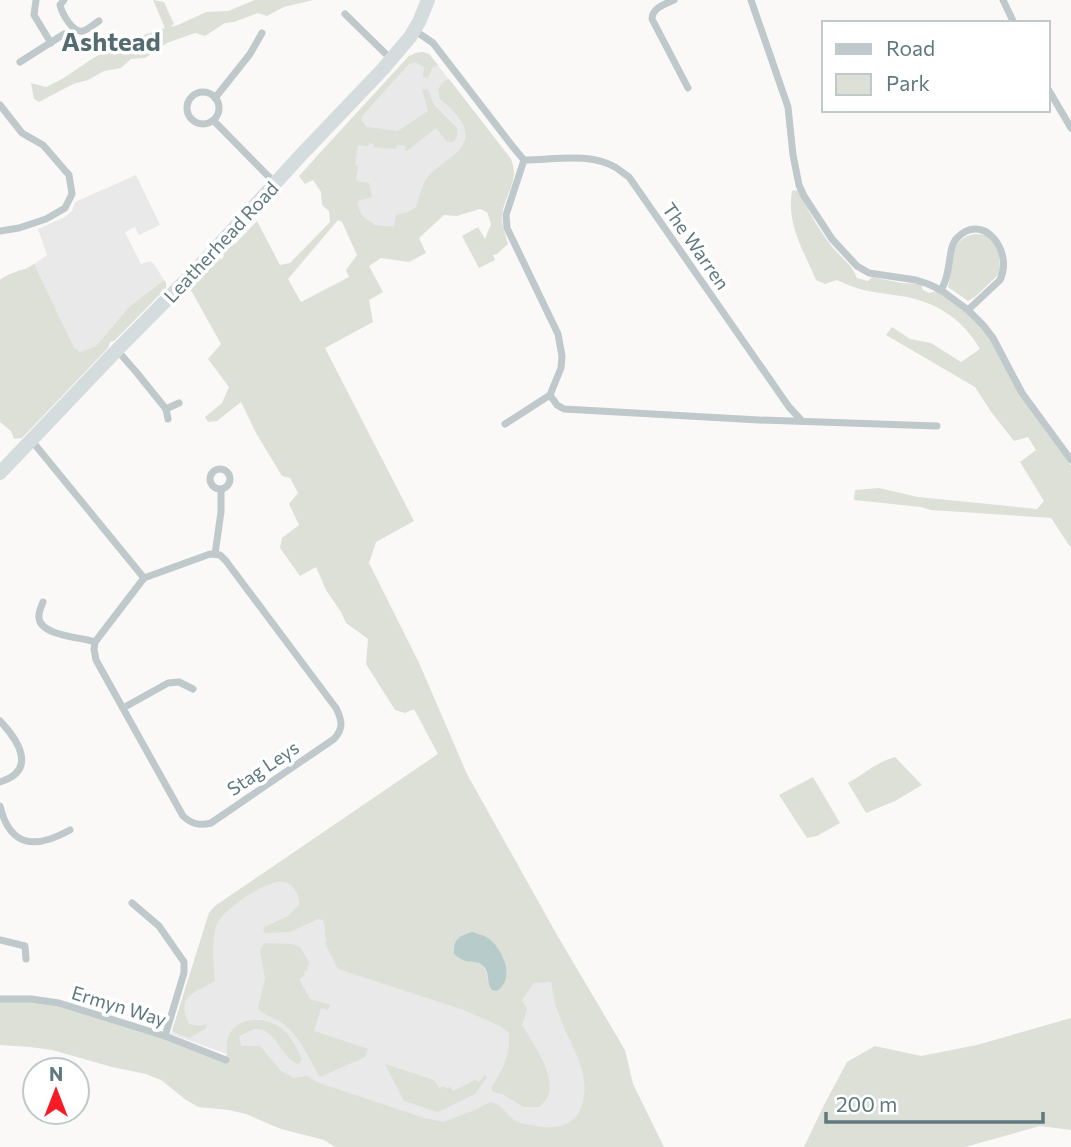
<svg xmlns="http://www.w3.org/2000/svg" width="1071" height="1147" viewBox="0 0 1071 1147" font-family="Commissioner,sans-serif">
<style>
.built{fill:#e8e9e8}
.green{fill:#dce0d6;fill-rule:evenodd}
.water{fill:#b8cbcb}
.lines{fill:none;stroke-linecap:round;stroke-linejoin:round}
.street{stroke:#bfc8ca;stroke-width:7}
.highway{stroke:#d5dcde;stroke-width:14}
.labels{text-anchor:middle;stroke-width:7;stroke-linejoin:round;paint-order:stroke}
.street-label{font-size:19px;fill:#5e797f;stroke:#fff}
.district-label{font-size:26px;font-weight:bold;fill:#546b70;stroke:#fff}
</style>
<rect width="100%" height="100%" fill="#faf9f7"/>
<!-- built -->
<g class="built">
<polygon points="423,52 429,54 511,159 369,266 314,159 409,56 416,53"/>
<polygon points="136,175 160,225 139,235 135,227 125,232 141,264 150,261 154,264 164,280 129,307 96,346 80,352 70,368 0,280 19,270 27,269 47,255 38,229 65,217 72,211 75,202"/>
<polygon points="438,754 646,1147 420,1123 171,1034 209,913 215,906"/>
</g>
<!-- green -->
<g class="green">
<polygon points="153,0 164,2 174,24 170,27 178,25 206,12 228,11 255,0 313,0 284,7 267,16 258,13 234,22 225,23 205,36 195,33 167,43 145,58 131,59 121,68 104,71 88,80 73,84 39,102 34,99 31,83 46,87 62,79 95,57 134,38 165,28"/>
<path d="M423,52L429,54L438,65L432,68L428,78L423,77L424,67L415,62L409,64L361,117L362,121L367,127L398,131L428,111L422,89L428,90L434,105L457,128V137L453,142H447L436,128L407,151L405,150L406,146L397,145L396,149L373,147L374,144L369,143L368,146L358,145L355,165L358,166L356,181L369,183L372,197L358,201C358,213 363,218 373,223L374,225L394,227L396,215L406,213L416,207C419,199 421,189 425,181C432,170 443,164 453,156C480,135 458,114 440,99L438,89L443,82L449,79L511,159C520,181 505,193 502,215C501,224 506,235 508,244L497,254L493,255L495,260L479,268L462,236L478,227L485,239L491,224L487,212L480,209L457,216L444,215L419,238L426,253L409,262L381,258L369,266L383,292L369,300L373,322L325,348L414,521L376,542L369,563L420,665L467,774L557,935L625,1050L633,1084L664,1147H335L324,1140L281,1129L246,1114L229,1110L198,1107L186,1100L161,1080L146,1074L112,1067L52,1050L30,1047L0,1045V1001H43L169,1040L220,1060L227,1055C227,1047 226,1039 230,1033C240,1016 266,1017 281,1028C291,1035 297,1049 302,1060L298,1064C280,1058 277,1028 255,1029C250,1030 244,1034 239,1036L241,1046H260L281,1071L294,1078L308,1076L316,1082L421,1117L443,1122L475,1110L490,1102C504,1105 505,1115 516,1121C521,1124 531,1125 537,1126C552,1129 572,1127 579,1112C597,1075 567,1043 557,1009C554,1001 553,991 551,982L534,983L522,1000L527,1009L522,1025C532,1042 554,1072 549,1093C548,1098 543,1103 540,1107H524L502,1094L493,1092L491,1088C503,1069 510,1057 509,1033L500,1026L464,1010L338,969L325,943L327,942C324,934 326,927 323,920L318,919L290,932L265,933L263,928L288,916L299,905C300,893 291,879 277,882C260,885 222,910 216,926C211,943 214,964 215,981C195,993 175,995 189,1024L199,1026L207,1024L205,1029L189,1038L172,1031L209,913L215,906L438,754L414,709L405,713L395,710L366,664L368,639L346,623L341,612L326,590L316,567L300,576L280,548L282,538L299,525L289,504L298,493L290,478L282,476L256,433L241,402L217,421L208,422L205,417L222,403L229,387L208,359L221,344L192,292L186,287L218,256L221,260L224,256L220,250L230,240L235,244L257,221L280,265L290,263L330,222L329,211L322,205L321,192L313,180L305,184L299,176L409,56L416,53ZM338,220L342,222L357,255L346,270L349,277L301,302L288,279ZM496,946L505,959L488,984C487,964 480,962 461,960Z"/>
<path d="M798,190C808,211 819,230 833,248C842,258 852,265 857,278L868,281L872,277L902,283L921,284L923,290L929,293L937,291L968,313L986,333L996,347L1021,397L1071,466V548L1051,518L931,510L921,507L854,500L855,490L879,488L918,497L1037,509L1044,501L1020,462L1036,450L1028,437L1014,441L992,413L975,387L886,335L892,327L910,339L931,343L961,362L980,349C963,319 935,301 901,296C875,292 861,292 837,280L825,284L816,280C804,251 786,224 792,191Z"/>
<path d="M976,234L987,235L999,248L1000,273L976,296L968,301L948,287C954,265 948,237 976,234Z"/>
<path d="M34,264L74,348L80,352L96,346L129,307L164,280L166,283V288L114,341L110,342L108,348L22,438L14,439L11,431L0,422V280C11,271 24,272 34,264Z"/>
<path d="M895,757L922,785L895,801L866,813L848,783C864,774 877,762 895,757Z"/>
<polygon points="813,777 840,823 817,836 807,838 779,795"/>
<path d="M264,943L291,944L300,947L310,964L307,966L308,969L304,972L305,975L299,979L310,999L330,1005L328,1010L321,1008L314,1031L368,1049L365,1057L320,1077C310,1060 301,1039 286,1026C278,1018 265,1017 258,1008L265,979L260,950Z"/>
<polygon points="1071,1018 1071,1130 1040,1126 965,1147 804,1147 824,1105 847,1062 875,1046 921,1056 977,1045"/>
<polygon points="385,1064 434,1080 439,1088 444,1086 446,1089 450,1087 453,1091 475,1080 479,1082 485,1075 487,1077 475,1094 438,1112 404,1101"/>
</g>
<!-- water -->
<path class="water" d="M472,932C478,934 483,935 488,938C503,949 516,978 497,991L492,990C486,983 490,975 485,968C479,960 471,963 463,960C460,959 457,956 454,954C453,939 459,936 472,932Z"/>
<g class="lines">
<!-- street -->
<g class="street">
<polyline points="36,0 34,15 51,43"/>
<path d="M64,0L60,5C62,13 72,33 83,31C88,30 95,23 99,21"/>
<path d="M674,0C665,4 652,8 652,19L688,88"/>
<polyline points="751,0 788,107 793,155 799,185 804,196 832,239 857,266 869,273 916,280 928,284 941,290 968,310 983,325 993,338 1022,393 1071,460"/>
<polyline points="1003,0 1014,23"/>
<polyline points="345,14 391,59"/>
<path d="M414,30L433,43L513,147L524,160C553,160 589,152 615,167C620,170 624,174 629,177L789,407L802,421"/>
<polyline points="20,62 64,34"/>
<polyline points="1048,89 1071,128"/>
<circle cx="203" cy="108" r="16"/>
<polyline points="215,98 250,54 262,33"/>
<polyline points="0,105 22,133 43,145 69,175 72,194 65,208 46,219 19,228 0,231"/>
<polyline points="214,121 276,184"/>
<path d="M941,290C952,273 947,248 957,238C983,211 1014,251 1000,280L968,310"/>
<polyline points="117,350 137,373 166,409"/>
<polyline points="550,395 557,405 564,409 759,420 937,426"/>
<polyline points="168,419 166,409 179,403"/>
<polyline points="505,424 550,395 561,368 562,356 558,334 507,228 506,215 524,160"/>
<polyline points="32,441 144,578"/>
<circle cx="220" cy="479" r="10"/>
<path d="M210,554L220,555L226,561L336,708C342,720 344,728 334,739L211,823C199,826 192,824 183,816L96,660L94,649L95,642L144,578Z"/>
<polyline points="215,554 221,512 221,489"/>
<path d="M43,602C41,607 38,613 39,618C41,636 81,637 95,642"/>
<polyline points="123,708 168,683 179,682 193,689"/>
<path d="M0,721C18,740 38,770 0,782"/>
<path d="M0,806C10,848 36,849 70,830"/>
<polyline points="132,903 159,926 184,962 184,973 165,1036"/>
<polyline points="0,940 25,946 26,959"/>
<polyline points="0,999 31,999 59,1003 165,1036 226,1060"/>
</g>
<!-- highway -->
<polyline class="highway" points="0,473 117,350 195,271 301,155 383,69 410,37 419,22 428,0"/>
</g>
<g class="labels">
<!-- street labels -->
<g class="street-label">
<text transform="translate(221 242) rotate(-47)" y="7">Leatherhead Road</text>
<text transform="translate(696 246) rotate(55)" y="7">The Warren</text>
<text transform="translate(263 768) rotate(-34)" y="7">Stag Leys</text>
<text transform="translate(119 1006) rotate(17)" y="7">Ermyn Way</text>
</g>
<!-- district labels -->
<g class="district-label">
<text x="111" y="51">Ashtead</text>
</g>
</g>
<!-- legend -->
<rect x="822" y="21" width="228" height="91" fill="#ffffff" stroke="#bfc9cc" stroke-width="2"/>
<rect x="836" y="44" width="35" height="10" fill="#bfc8ca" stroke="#bfc9cc" stroke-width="2"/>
<text x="886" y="56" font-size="21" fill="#5e797f">Road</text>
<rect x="836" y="74" width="35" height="21" fill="#dce0d6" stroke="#bfc9cc" stroke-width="2"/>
<text x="886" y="91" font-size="21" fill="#5e797f">Park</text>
<!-- north arrow -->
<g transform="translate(56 1091)"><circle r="33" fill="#ffffff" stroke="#bfc9cc" stroke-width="2"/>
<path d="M0-5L12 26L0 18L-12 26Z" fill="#f51c27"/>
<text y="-10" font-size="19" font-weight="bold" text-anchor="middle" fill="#5e797f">N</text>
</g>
<!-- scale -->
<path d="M826 1112v10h217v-10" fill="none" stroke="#5e797f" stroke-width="3.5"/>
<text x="836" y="1112" font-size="21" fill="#5e797f" stroke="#ffffff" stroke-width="5" paint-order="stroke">200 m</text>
</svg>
